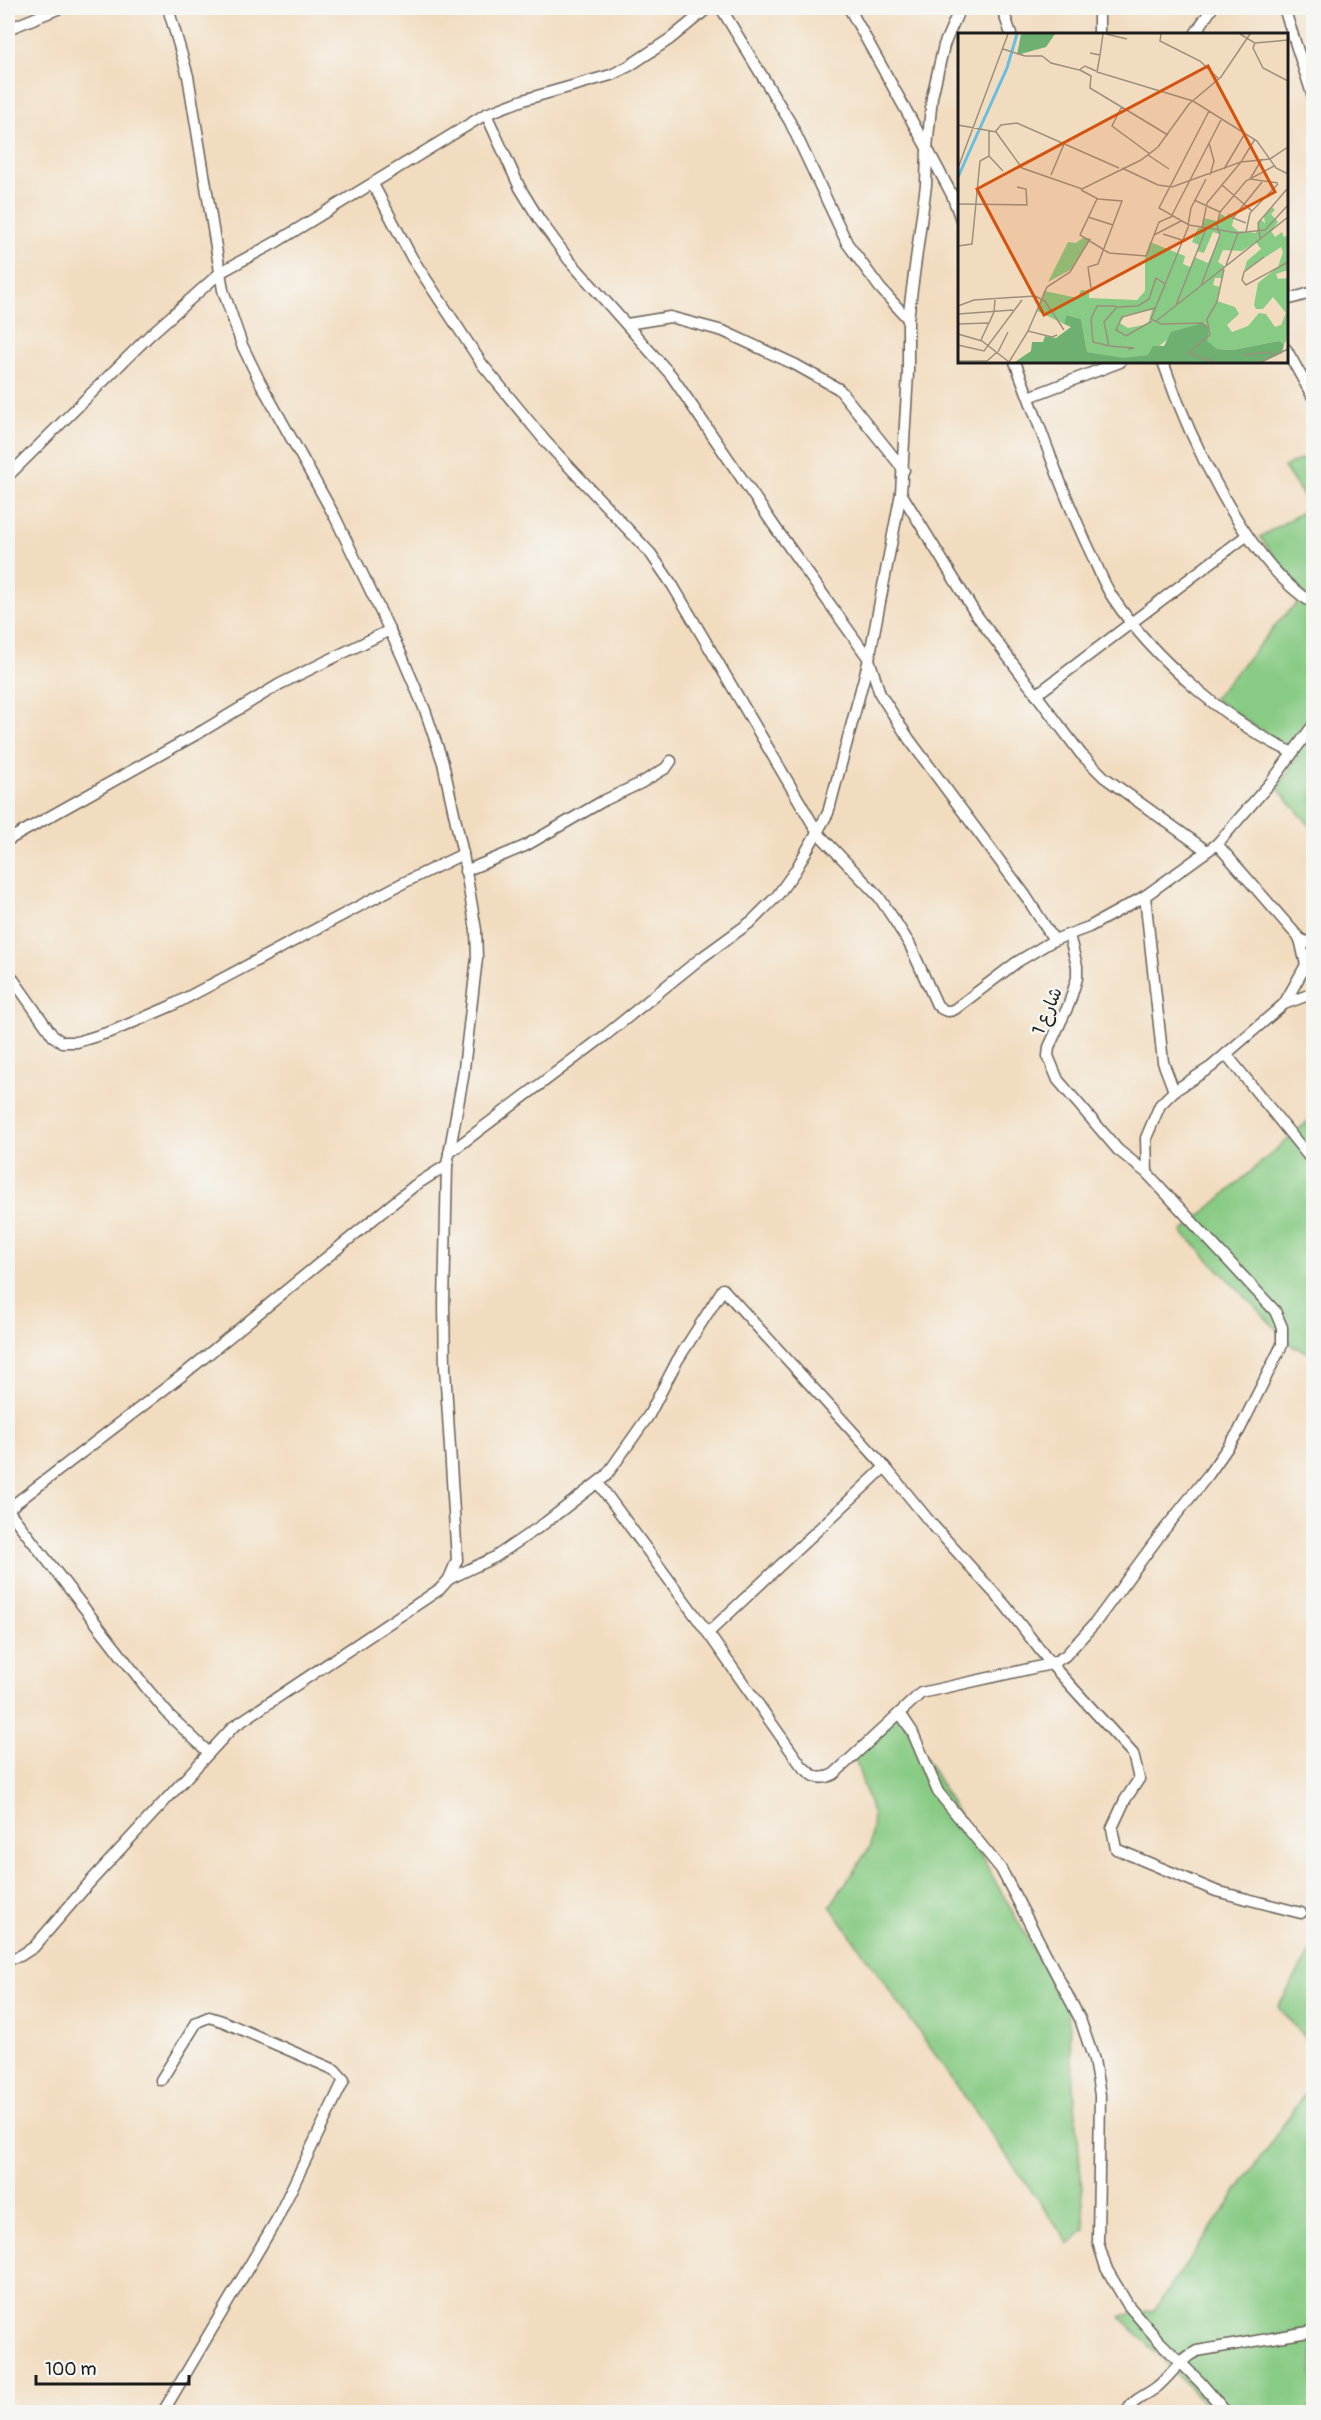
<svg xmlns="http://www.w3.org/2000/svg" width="1321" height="2420" viewBox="0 0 1321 2420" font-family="Pangolin,'Playpen Sans Arabic',sans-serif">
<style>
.green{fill:#88cb84;stroke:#527450;stroke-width:1.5}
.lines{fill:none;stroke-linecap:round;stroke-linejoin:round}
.minor-casing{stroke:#675f55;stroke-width:13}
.minor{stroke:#fff;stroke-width:10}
.labels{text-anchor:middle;stroke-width:5;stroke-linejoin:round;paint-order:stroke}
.street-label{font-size:18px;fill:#1c1c1c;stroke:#f6f6f2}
.inset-river{fill:none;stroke:#65bfe2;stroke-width:3}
.inset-road{fill:none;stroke:#9c8f7e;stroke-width:1.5}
.view{fill:#d4530e;fill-opacity:0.15;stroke:#d4530e;stroke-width:3}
.inset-edge{fill:none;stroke:#1c1c1c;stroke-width:3}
</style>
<rect width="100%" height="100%" fill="#f6f6f2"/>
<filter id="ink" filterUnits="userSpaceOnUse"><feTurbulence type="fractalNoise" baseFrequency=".0167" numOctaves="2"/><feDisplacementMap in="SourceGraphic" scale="12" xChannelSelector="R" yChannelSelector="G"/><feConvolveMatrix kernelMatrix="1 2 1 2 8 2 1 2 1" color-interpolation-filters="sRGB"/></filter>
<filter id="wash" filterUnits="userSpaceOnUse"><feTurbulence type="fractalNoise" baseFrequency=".008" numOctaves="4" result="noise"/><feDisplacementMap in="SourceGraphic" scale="24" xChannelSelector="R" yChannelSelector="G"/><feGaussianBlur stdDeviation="1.35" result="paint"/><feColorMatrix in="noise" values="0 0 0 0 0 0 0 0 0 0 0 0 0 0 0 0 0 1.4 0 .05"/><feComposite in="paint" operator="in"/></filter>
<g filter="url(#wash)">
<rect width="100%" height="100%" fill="#f2dcbf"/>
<!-- green -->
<g class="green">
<polygon points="1313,454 1313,829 1278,789 1297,756 1214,698 1282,618 1304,597 1260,537 1311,507 1284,467"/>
<polygon points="1313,1117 1313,1354 1294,1347 1182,1232"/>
<polygon points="897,1706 1068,2011 1085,2229 1069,2244 830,1906 870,1847 873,1816 854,1755"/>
<polygon points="1313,1947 1314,1947 1313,2047 1278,2007"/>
<polygon points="1313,2082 1313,2406 1305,2412 1213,2412 1120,2316 1154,2310"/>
</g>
</g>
<g filter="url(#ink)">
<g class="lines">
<!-- minor casing -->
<g class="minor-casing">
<g id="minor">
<polyline points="721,8 790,122 847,243 880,288 908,319"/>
<polyline points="1002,8 1011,34"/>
<polyline points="1284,8 1314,100"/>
<polyline points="8,29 60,8"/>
<polyline points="1099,34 1099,8"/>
<polyline points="1195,34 1212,8"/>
<polyline points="486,114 520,188 539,219 569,260 671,375 777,530 869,659 880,694 909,739 1025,895 1054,940"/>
<path d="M373,184L412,258L482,364L546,442L651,554L673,586L818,833L879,897L895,921L910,945L937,1005C943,1011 948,1013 955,1009L1017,962L1054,940L1089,927L1145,896L1217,844L1272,781L1314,724"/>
<polyline points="960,217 952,195 927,148 932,97 944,45 960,8"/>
<polyline points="1286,300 1314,292"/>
<polyline points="627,324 670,317 723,331 796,365 839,389 904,470"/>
<polyline points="1286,349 1314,399"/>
<path d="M1015,362C1040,425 1061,491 1091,553C1098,568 1104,585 1113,598C1153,658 1226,721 1291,752"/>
<path d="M1163,362C1188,435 1246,563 1314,604"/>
<polyline points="1029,397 1120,362"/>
<polyline points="8,476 150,335 221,272 278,241 486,114 523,100 611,75 629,66 670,39 708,8"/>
<polyline points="901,493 975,613 1081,754 1104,777 1207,851"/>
<polyline points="1036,695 1246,536"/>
<polyline points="8,840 204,730 280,684 390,630"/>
<polyline points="1217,844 1300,939 1314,945"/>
<polyline points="465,871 525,846 603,801 641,783 666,768 671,761"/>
<polyline points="1145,896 1163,1062 1174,1091"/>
<polyline points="1300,939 1306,965 1314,978"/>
<polyline points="8,972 53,1036 62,1042 77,1042 113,1031 171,1006 403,883 463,854"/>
<polyline points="1284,1004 1306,965 1314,956"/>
<polyline points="1226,1054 1314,1163"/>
<polyline points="449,1153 607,1034 701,958 752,921 777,896 795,871 828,813 869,659 901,493 908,373 908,319 926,185 927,148 849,8"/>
<polyline points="1147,1173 1146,1138 1160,1105 1174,1091 1211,1067 1284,1004 1314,993"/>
<path d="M598,1483L708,1633L801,1765C812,1776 819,1782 834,1774L921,1693L1051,1664L1065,1656L1095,1623L1160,1535L1209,1474L1239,1431L1282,1345V1327L1275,1311L1147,1173L1118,1150L1058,1080L1048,1056L1049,1047L1069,1004L1077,978V966L1069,935"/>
<polyline points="8,1509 184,1374 414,1186 447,1165"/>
<polyline points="8,1510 148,1690 170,1716 208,1752"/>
<polyline points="449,1579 495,1557 545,1523 606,1476 649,1415 677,1361 723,1289 885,1467 930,1522 1005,1605 1051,1664 1133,1754 1139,1779 1125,1800 1112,1828 1116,1849 1216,1891 1301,1913"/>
<polyline points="708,1633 885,1467"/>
<polyline points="900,1713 912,1731 938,1792 1001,1869 1080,2019 1094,2060 1100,2095 1098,2242 1106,2268 1128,2305 1158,2340 1201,2383 1226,2412"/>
<polyline points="8,1959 20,1956 34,1947 90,1882 233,1727 440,1589 449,1579 457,1560 445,1368 444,1305 447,1165 463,1077 477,958 476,930 463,854 443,763 425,710 401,654 335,517 260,382 242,345 223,290 188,76 168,8"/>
<polyline points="161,2080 197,2022 209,2017 222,2021 335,2070 344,2080 277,2219 163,2412"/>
<path d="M1127,2412C1132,2399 1148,2395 1158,2386C1172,2374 1180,2359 1197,2351L1314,2331"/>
</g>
</g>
<!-- minor -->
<use href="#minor" class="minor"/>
</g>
</g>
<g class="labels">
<!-- street labels -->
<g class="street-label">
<text transform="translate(1047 1011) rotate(-67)" y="6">شارع 1</text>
</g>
</g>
<!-- overview -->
<g transform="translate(958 33)">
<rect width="330" height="330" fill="#f2dcbf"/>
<path d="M314,174L317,177L313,181L320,189L313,198L317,204L324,199L326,204L330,202V237L318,241L320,246L330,245V305L326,311L321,308L275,317L259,316L221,297L190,322L165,326L129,319L123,286L110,282L106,291L79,278L86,258L120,265L123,257L131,258V265L179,267L187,258V225L192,209L227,223L225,231L232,234L236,224L250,230L263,202L255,199L246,220L239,218L241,212L234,209L240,195H244L245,185L259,188L263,181L268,184L271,180L276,184L274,193L280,198L298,200L302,186L307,190L306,183ZM298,209L303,216L289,228L286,238L323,214L325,219L320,234L300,250L296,272L298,276H305L315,264L328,280L323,292L317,294L308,281L301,280L290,293L274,299L269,292L281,281L277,274L259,268L262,254L255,252L257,245H264L266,233L260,229L265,217L284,218ZM194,277L190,291L170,295L162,290L167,282ZM126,204L133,206L112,237L90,249L110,209L118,210Z" fill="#88cb84" fill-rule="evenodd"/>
<path d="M63,1H97L88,14L59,22ZM109,282L123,286L129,319L165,325L190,322L195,313H206L213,299L245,290L251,295L249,308L259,316L275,317L321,308L326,311L324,320L305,329H57L73,318L74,309H85L87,303L98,305L113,294L106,291Z" fill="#6eaf72"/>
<path class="inset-river" d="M0,144L49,35L59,1"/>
<path class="inset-road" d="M148,1L169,6M203,1L202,8L242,28L261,46M282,1L297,10L295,15L305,35L330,48M297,10L330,7M45,16L67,23H84L93,30L121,37L127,33L138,38M132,20L142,22L145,1M142,22L139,39L235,68L299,108L318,135L330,141M122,37L133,43L132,55L210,102M164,73L154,93L192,121M251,78L201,175L231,192L280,200M0,92L38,99L64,135L124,156L183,127L200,114L231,71L263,44L292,1M37,99L43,92L59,90L161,135M251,110L256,128L252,142M190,122L211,136M31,123L45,138M304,126L292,146L320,150M0,135L50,1M164,135L200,152L214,154L283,129L297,106M266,136L286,102M93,142L106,111M264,152L294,178M123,157L140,166L164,168L140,231L130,234L133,255M139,166L122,202L151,220L188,223L201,189L215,183M236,167L262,179M0,171L69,172L68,156L59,154M214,182L264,85M130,184L155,192M288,190L275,185L304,149M230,192L233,175L248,146M231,192L193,286L203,291L244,290L250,295M244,195L249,170L283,129L312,126L330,114M288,199L307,197L330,172M205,201L227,208M196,202L223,188M302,205L300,190L329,156M0,213L14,211L22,128L31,123V97M306,224L286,239L284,247L288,252L330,229M268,232L280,200L288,199L292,180L320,151M243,253L262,202L259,192L262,179L288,148L316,133M218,272L248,196M0,273L16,267L77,263L87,268L106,297M0,281L55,277M194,288L168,303L158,297L164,284L197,275M197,289L330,184M0,291L30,290M70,298L89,254L112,239L132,206M0,301L24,308L51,329M23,307L36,279L37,267M0,312L26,318L64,267M151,313L135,309L133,286L139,273H158M170,316L176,315L151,313L146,289L159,274L180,273L191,266L198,245L207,251M40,319L50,299M286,322L312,319L318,323M0,328H29L39,319M51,329L70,298L94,304L99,302M257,329L230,320L252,302L249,286L259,269L266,236M303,329L330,316"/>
<path class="view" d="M250,33L317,159L86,282L19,156Z"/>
<rect width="330" height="330" class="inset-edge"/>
</g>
<!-- margin -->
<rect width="1321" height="2420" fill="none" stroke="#f6f6f2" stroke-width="30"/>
<!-- scale -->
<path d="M36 2375v9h153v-9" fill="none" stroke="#1c1c1c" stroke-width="3"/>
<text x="45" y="2375" font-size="18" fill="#1c1c1c" stroke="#f6f6f2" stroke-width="4.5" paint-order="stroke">100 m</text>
</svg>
